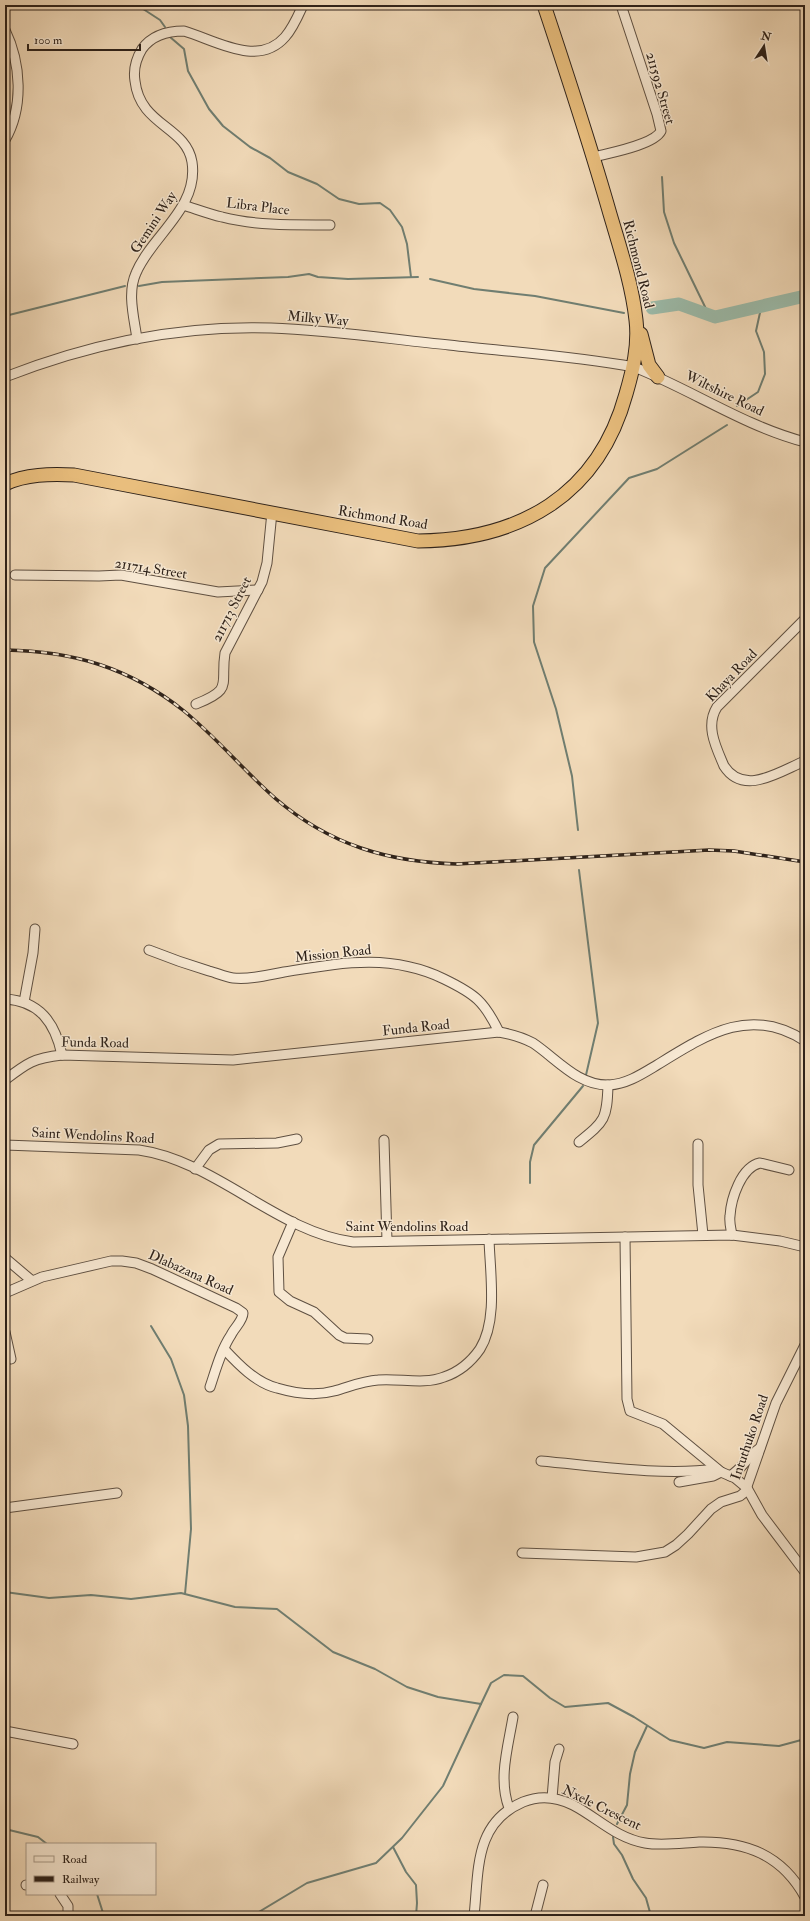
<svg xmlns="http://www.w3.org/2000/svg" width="810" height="1921" viewBox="0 0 810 1921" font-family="'IM FELL Double Pica',serif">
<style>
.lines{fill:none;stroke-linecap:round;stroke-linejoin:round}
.stream{stroke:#707e71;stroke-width:2}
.river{stroke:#9cbcab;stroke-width:13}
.minor-casing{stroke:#5f5042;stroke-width:11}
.highway-casing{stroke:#2e221a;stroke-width:15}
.minor{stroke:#f7e8d2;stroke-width:9}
.highway{stroke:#e9be7d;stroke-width:13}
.rail-casing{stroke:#2e221a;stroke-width:3.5}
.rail{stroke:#f7e8d2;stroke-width:2;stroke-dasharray:6;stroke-linecap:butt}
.labels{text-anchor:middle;stroke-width:3;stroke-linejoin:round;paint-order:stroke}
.street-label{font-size:14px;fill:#2e221a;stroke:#f7e8d2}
</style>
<rect width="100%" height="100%" fill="#f2dbba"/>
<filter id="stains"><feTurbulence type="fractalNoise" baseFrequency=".005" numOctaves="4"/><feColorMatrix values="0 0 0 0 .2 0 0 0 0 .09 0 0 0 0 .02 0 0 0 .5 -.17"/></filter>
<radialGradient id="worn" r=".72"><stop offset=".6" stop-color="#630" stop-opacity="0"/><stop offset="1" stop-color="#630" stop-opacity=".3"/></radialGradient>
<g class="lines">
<!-- stream -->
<g class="stream">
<polyline points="137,5 160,20 165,27"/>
<polyline points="170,37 184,49 188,71 209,109 223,126 250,147 270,158 288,172 317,184 339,199 359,204 380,203 390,210 402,227 407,244 411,277"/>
<polyline points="662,177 664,212 674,243 709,315"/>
<polyline points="430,279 474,289 535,296 624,313"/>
<polyline points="139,286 162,282 288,277 309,274 318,277 348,279 418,277"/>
<polyline points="5,316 125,286"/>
<polyline points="737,406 758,392 765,374 764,352 756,331 761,308"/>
<polyline points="578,830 572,776 556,709 534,642 533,606 545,568 629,478 657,469 727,425"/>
<polyline points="579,870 598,1023 586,1075"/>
<polyline points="530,1183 530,1162 534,1145 583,1086"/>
<polyline points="151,1326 171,1359 184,1395 188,1426 191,1529 185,1594"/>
<polyline points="5,1592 49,1598 91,1595 131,1599 181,1593 235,1607 277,1609 333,1652 375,1669 407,1687 438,1697 481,1704 491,1683 504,1675 523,1676 550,1698 565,1707 608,1703 634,1717 670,1740 704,1748 727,1742 779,1746 805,1739"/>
<polyline points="617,1824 627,1805 630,1774 635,1752 647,1726"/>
<polyline points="5,1829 38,1837 47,1844"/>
<polyline points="613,1837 614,1844 622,1855 633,1879 646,1898 651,1916"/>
<polyline points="393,1847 406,1872 416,1885 417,1903 416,1916"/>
<polyline points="97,1894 104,1916"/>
<polyline points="252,1916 307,1883 376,1863 402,1838 443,1786 481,1704"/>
</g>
<!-- river -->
<polyline class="river" points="652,308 679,304 715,317 805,296"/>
<!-- minor casing -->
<g class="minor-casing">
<g id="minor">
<path d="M5,30C21,63 24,107 5,140"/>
<path d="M594,157C609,153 654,145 661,131L657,114L621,5"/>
<path d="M183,205C196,209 209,214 222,217C257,226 295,225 330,225"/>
<path d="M137,339C134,317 127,293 136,273C152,235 199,208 192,162C186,126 140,126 135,81C133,69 136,59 142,49C152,35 167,31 184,31C215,40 258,68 285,37C293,28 298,16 303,5"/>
<path d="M5,377C89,344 180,325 271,328C330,330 390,339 449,345C511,352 573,356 634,367C692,390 744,426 805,442"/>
<polyline points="15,575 99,576 121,575 218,592 258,590"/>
<path d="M805,619L717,707C705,726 716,747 724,766C744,797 780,771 805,761"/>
<path d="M196,704C234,689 220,685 225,653L262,582L267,563L272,512"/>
<path d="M149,950C169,958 189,965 209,971C217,973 225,977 233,978C249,980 268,975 284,972C341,963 390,953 444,979C475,994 484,1001 499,1032"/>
<path d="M5,999C40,1001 55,1023 62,1055"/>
<polyline points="24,1002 33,953 35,929"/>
<path d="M5,1080C27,1063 34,1058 62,1055L233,1060L499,1032C511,1034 522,1037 533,1043C557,1059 578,1086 609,1085C627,1084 642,1074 657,1065C706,1035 750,1005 805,1041"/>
<polyline points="384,1140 387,1241"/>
<path d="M579,1142C605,1121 607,1119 608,1085"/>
<polyline points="698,1144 698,1185 703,1235"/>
<path d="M5,1145L139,1150C216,1161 277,1232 353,1242L732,1235L780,1241L805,1247"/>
<polyline points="195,1169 209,1150 219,1144 277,1143 297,1139"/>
<polyline points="293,1222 278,1257 279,1292 290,1301 314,1312 339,1335 345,1338 368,1339"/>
<path d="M732,1235C731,1229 729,1222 730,1216C731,1199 741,1167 760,1163L789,1170"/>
<polyline points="625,1237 627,1399 630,1411 663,1424 721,1472 735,1478 747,1488 762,1515 805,1572"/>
<polyline points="5,1258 31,1280"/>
<path d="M5,1293L42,1277L111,1261H122L136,1263L152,1269L236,1308L243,1313C243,1321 234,1328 231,1335C221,1350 216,1369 210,1387"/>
<polyline points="5,1332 11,1359"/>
<path d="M224,1349C238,1364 256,1383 277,1388C294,1393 316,1396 334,1391C349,1387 362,1381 378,1380C399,1378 424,1385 444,1377C459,1372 471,1362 480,1349C498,1320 490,1273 489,1239"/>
<path d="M541,1461C597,1466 661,1476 717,1469"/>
<path d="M730,1476C742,1469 748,1456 760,1448"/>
<polyline points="679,1482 713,1476 721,1472"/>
<polyline points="5,1508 117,1493"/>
<polyline points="522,1553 636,1557 665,1552 676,1545 688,1534 711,1509 721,1502 740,1496 745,1492 776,1403 805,1345"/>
<polyline points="5,1731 73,1744"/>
<polyline points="552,1798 555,1762 559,1749"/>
<path d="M509,1808C498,1779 508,1747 513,1717"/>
<polyline points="26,1885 27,1885"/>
<polyline points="60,1894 68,1906 68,1916"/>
<path d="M474,1916C479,1870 474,1823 523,1802C540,1795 557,1797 573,1805C598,1818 616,1838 645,1843C662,1846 681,1843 699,1842C746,1841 782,1855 805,1897"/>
<polyline points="535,1916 543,1885"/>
</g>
</g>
<!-- highway casing -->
<g class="highway-casing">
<g id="highway">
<polyline points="641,334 649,365 658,377"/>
<path d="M5,484C26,474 50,474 74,475L418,541C519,540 598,496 626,394C633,370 639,345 636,320C632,284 620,248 610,214C590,144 567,74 544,5"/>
</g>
</g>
<!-- minor -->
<use href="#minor" class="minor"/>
<!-- highway -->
<use href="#highway" class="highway"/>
<!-- rail casing -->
<g class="rail-casing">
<path id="rail" d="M5,650C74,651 130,668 184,711C217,738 244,771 276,799C330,845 388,862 457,864L709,850L734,851L805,862"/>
</g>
<!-- rail -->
<use href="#rail" class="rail"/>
</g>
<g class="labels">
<!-- street labels -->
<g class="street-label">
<text transform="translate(661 88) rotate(74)" y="5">211592 Street</text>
<text transform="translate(258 206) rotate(7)" y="5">Libra Place</text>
<text transform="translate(153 222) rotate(-56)" y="5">Gemini Way</text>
<text transform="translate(639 264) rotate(76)" y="5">Richmond Road</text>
<text transform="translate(318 318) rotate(5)" y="5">Milky Way</text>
<text transform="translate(725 393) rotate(26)" y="5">Wiltshire Road</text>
<text transform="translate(383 517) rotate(9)" y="5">Richmond Road</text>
<text transform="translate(151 568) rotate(9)" y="5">211714 Street</text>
<text transform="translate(231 609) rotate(-63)" y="5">211713 Street</text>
<text transform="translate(731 675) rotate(-46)" y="5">Khaya Road</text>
<text transform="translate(333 953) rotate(-6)" y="5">Mission Road</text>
<text transform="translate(416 1027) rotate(-6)" y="5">Funda Road</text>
<text transform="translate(95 1042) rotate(1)" y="5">Funda Road</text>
<text transform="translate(93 1135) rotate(3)" y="5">Saint Wendolins Road</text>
<text x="407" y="1231">Saint Wendolins Road</text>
<text transform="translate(191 1272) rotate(24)" y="5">Dlabazana Road</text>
<text transform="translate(749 1437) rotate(-71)" y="5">Intuthuko Road</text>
<text transform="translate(602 1807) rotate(26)" y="5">Nxele Crescent</text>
</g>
</g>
<!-- margin -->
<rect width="810" height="1921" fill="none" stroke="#f2dbba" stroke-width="20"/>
<rect x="6" y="6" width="798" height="1909" fill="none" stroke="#2e221a" stroke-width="2"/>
<rect x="10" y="10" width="790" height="1901" fill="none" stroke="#2e221a"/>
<!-- legend -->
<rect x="26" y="1843" width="130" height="52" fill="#f7e8d2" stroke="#a79988"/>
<rect x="34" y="1856" width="20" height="6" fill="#f7e8d2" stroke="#a79988"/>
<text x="62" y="1863" font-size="12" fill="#2e221a">Road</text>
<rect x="34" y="1876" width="20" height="6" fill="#2e221a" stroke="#a79988"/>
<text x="62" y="1883" font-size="12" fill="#2e221a">Railway</text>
<!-- north arrow -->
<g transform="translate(764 46) rotate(12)" stroke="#f7e8d2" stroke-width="3" paint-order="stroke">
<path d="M0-3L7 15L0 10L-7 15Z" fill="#2e221a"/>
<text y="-6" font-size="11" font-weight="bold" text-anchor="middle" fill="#2e221a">N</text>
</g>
<!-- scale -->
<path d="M28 44v6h112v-6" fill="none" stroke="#2e221a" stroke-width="2"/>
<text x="34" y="44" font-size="12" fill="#2e221a" stroke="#f7e8d2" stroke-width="3" paint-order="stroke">100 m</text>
<rect width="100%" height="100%" filter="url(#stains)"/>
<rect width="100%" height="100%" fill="url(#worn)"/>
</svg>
